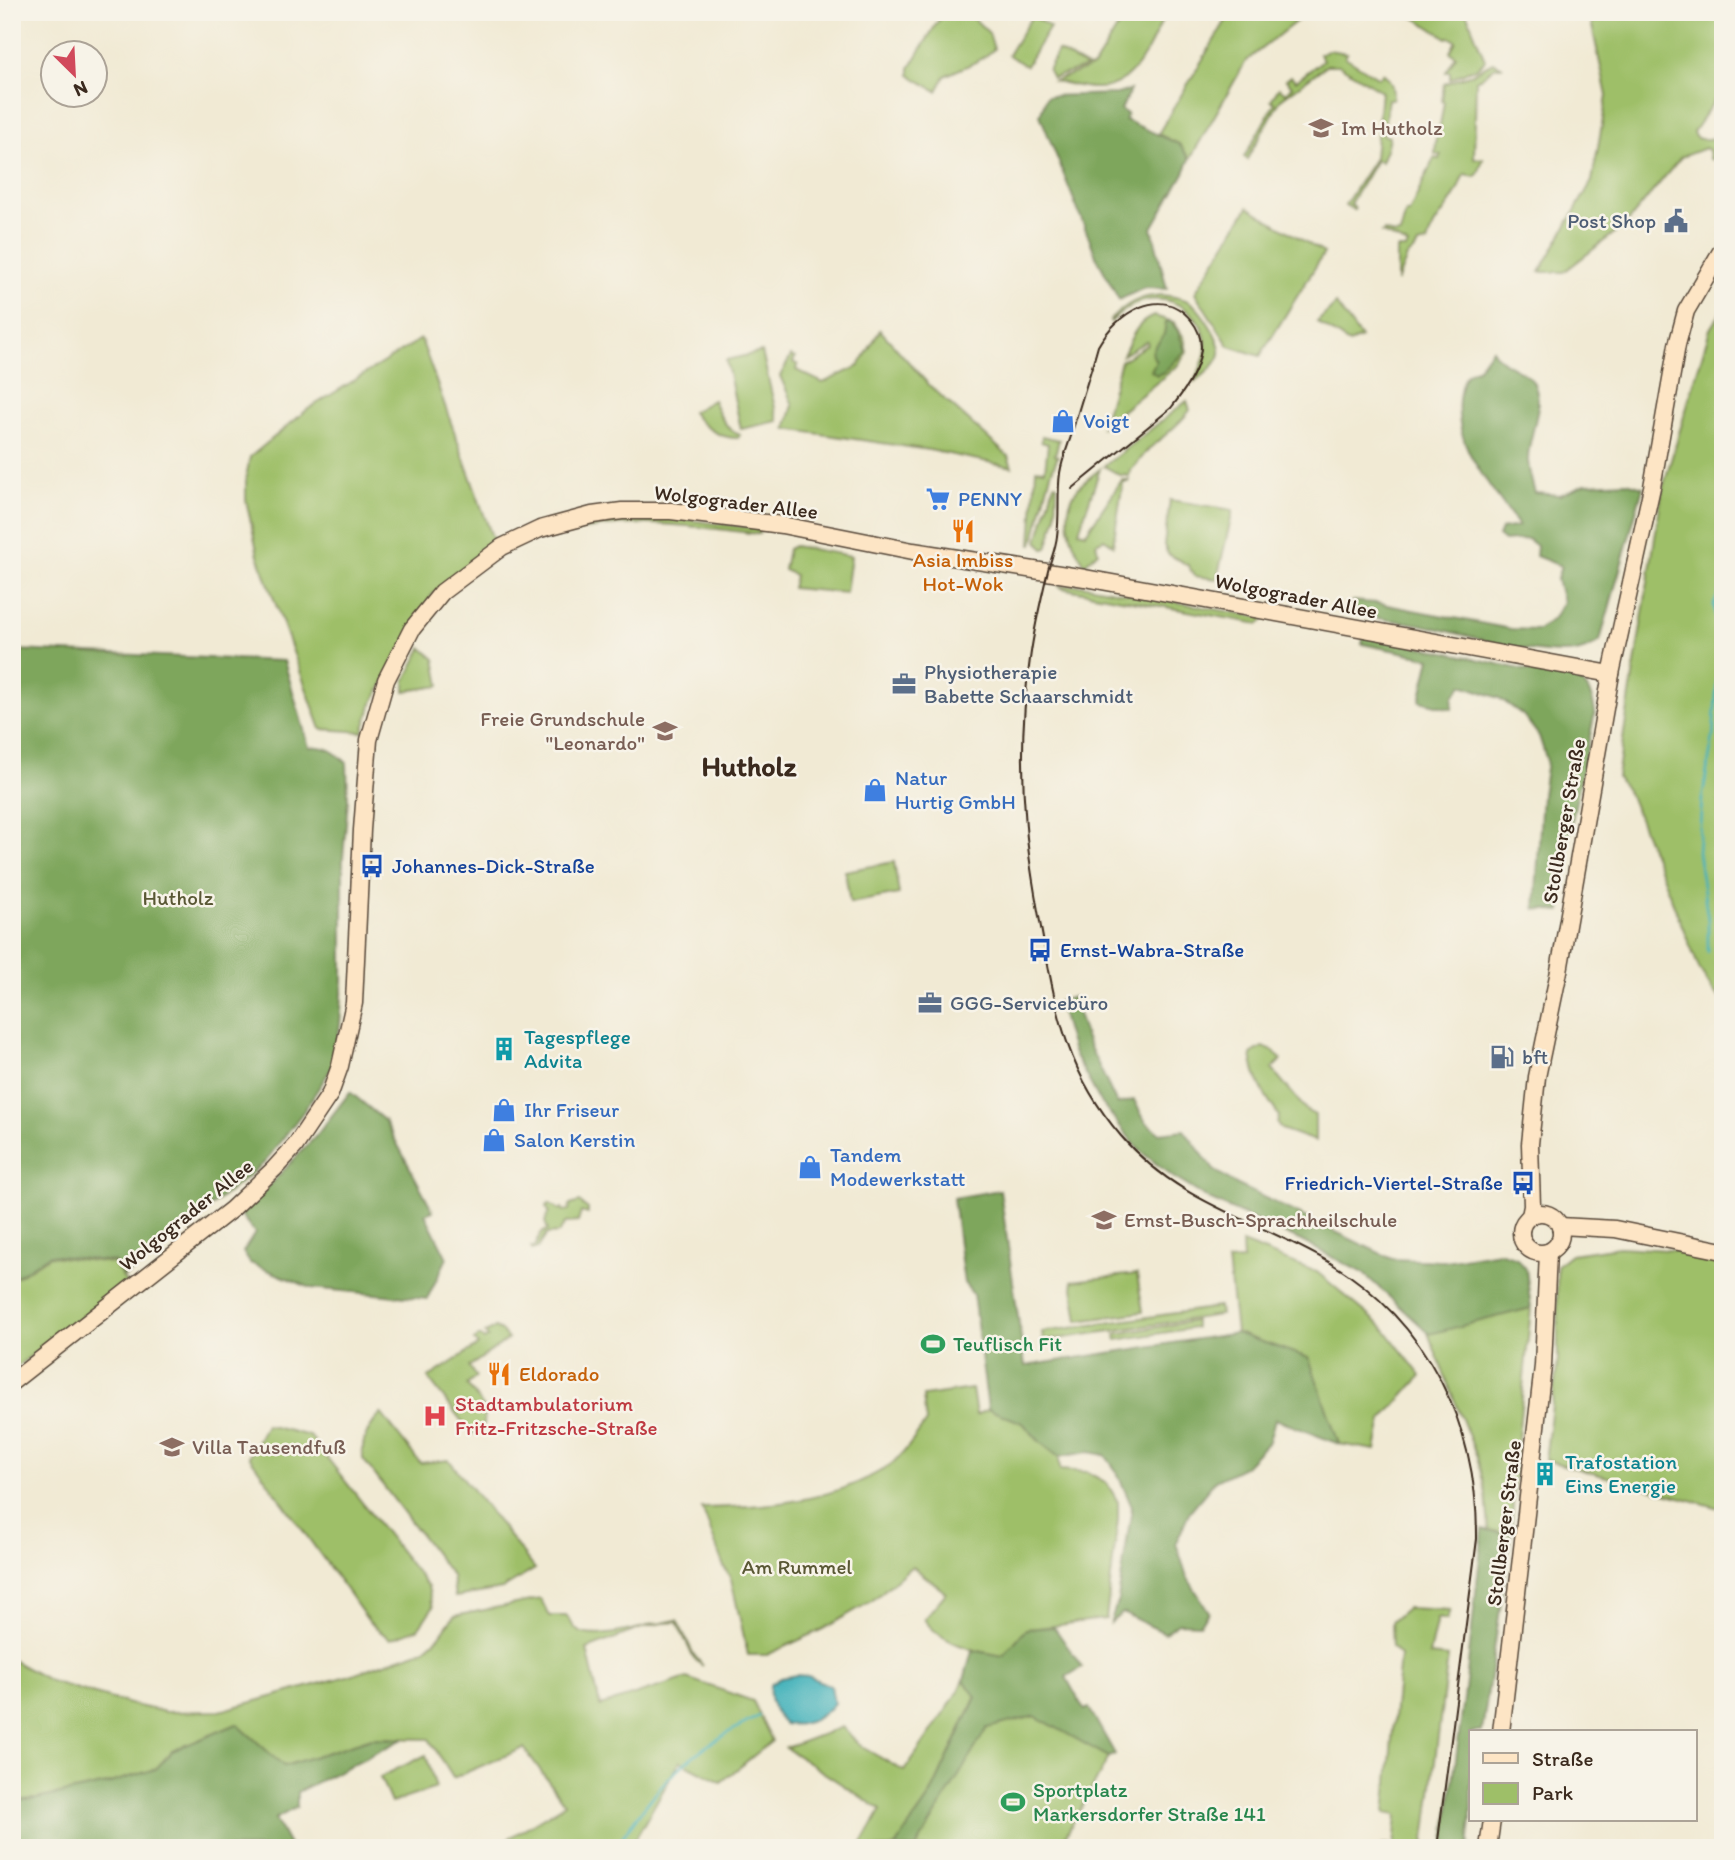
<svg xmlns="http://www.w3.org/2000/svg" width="1735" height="1860" viewBox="0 0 1735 1860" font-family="Itim,sans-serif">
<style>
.green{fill:#9ebf68;stroke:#6c7443;stroke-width:2}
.forest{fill:#7ea65c;stroke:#5c683d;stroke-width:2}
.water{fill:#41b1ba;stroke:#3e6e6c;stroke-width:2}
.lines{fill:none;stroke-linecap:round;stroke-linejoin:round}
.stream{stroke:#41b1ba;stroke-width:2.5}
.secondary-casing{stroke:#564739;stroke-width:19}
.secondary{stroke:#fde5c5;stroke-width:16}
.tram{stroke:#3b2a1e;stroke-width:2}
.labels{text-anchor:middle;stroke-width:5;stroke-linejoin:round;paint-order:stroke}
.education-label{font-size:21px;fill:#785e54;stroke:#f7f3e8;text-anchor:start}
.service-label{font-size:21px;fill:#4e5e75;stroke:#f7f3e8;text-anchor:start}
.shop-label{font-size:21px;fill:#366cbe;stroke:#f7f3e8;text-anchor:start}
.street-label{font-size:21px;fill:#3b2a1e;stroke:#f7f3e8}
.food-label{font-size:21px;fill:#c56008;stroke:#f7f3e8}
.transit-label{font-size:21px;fill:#164399;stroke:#f7f3e8;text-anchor:start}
.park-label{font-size:21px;fill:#595734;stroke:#f7f3e8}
.culture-label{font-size:21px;fill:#0d838f;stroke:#f7f3e8;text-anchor:start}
.leisure-label{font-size:21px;fill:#27864d;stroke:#f7f3e8;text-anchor:start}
.health-label{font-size:21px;fill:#be3a42;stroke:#f7f3e8;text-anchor:start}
.district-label{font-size:28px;font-weight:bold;fill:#3b2a1e;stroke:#f7f3e8}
</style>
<rect width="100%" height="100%" fill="#f7f3e8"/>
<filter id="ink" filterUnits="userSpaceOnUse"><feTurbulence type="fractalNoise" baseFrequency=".0143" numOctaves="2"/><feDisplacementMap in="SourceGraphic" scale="14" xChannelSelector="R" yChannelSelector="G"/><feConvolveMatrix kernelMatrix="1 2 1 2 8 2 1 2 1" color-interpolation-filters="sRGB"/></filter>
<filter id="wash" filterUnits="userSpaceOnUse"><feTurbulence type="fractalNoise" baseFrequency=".00686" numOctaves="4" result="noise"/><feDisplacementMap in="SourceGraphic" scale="28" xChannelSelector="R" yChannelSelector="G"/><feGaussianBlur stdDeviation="1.57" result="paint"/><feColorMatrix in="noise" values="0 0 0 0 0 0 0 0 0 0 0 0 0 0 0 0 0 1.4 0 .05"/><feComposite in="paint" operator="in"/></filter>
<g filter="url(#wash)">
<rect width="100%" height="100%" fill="#f1ead4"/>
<!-- green -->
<g class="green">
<path d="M947,12H967L989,33L994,49C980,63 962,67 945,76L937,91L910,75V68L941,16Z"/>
<path d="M1127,12H1166C1152,41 1136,88 1097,88C1083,89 1067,83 1054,81L1094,66Z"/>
<polygon points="1231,12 1308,12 1246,61 1190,159 1179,144 1158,134"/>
<polygon points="1406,12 1466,12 1485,60 1478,67 1450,79 1450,72 1446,72 1456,56 1450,52 1456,41 1449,37 1447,38"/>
<polygon points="1589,12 1723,12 1723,88 1693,132 1695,137 1700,139 1709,139 1723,136 1723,161 1710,159 1709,150 1705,148 1681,157 1626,224 1564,272 1540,272 1592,181 1607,96"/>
<polygon points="1032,16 1050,27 1026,66 1008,55"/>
<path d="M1328,50L1347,53L1345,57L1379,78L1383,73C1392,81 1393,87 1393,99H1388L1383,135L1389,137L1386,150L1381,162L1376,160L1350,204L1355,208L1354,210L1345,205L1375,158L1381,91L1339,65H1327L1281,99L1247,159L1244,157L1275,103L1271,100L1279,88L1286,93L1292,86L1286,80L1291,76L1296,81L1323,60L1319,54Z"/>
<polygon points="1058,51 1087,67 1052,78 1048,70"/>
<path d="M1493,62L1503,67H1495L1476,81L1474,158L1483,159L1478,174L1474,177L1465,174C1460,179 1461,183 1458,189C1449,209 1432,221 1427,243L1418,245L1415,250L1407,257L1397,282V249H1406L1408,245L1382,233L1384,231L1395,235L1400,234L1406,212L1409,213L1434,158L1440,159L1441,155L1435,154L1437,127L1440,126L1444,102L1442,101L1444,84L1469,75Z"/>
<polygon points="1248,207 1324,253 1260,356 1229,346 1195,293"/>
<path d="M1162,295C1171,296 1182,297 1190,302C1201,309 1222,341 1220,354C1217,366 1202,376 1194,383C1198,372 1206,361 1206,347C1206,318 1178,296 1149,300C1135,302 1121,312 1111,322L1110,320C1126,304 1139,296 1162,295Z"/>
<polygon points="1336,304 1361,338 1349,343 1317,322"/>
<polygon points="1723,308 1723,998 1720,998 1713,991 1699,968 1631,798 1617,777 1663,487 1710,329"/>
<path d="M1154,316L1174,322L1184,338L1187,352L1177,366L1102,427L1121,361L1148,344L1147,341L1123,355C1132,338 1135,323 1154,316Z"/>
<polygon points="880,330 929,385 1008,456 1012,467 929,450 786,429 793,405 780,376 791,356 795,358 793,362 798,365 796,370 823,383 859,366"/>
<polygon points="421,339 496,548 432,595 371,706 363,732 321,729 258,555 246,500 246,477 250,457 308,409"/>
<polygon points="762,352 778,421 741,429 726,360"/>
<path d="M713,400C719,414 725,429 740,435L738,438C721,439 701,426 692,412Z"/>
<path d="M1187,401L1190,410C1179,426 1162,437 1148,450C1141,457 1138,465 1130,470L1129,476L1120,475L1104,466Z"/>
<polygon points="1042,436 1059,440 1055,455 1058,456 1051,473 1033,544 1031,544 1036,469 1045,470 1048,444 1041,442"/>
<path d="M1100,469L1079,531L1086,533L1122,480H1129V482H1123L1113,545L1104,539L1096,543L1098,552L1085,564C1070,543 1059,510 1079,487C1084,481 1093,475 1100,469Z"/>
<polygon points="1054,484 1057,485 1056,518 1047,548 1044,549 1038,541"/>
<polygon points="1170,500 1233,510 1217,579 1194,576 1188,565 1168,554 1164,545"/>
<path d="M665,517L760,529L759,534C696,526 634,517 571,532L573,525L610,519Z"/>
<polygon points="794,546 851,556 846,593 792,588 795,575 784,570 788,549"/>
<polygon points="1081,585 1264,618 1263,621 1259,624 1061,588 1059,586"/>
<polygon points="422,648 435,659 440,686 405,691 405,681"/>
<polygon points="894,862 899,894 850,903 845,871"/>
<path d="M1262,1047L1274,1051L1281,1060L1272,1069L1307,1111L1315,1115V1141L1281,1129L1277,1124L1279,1116C1264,1094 1255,1081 1251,1054Z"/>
<polygon points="579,1202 588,1209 588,1214 581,1212 578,1222 565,1223 559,1233 547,1234 538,1248 532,1250 531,1247 535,1247 541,1233 548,1230 545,1222 549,1211 546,1207 549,1203 560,1210 562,1208 564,1211 569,1210 570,1205"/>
<polygon points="1242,1243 1317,1272 1383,1327 1421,1376 1382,1420 1376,1450 1339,1444 1308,1358 1236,1333 1228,1261 1243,1260"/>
<polygon points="1619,1247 1685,1251 1723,1260 1723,1509 1545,1460 1558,1359 1557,1265 1571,1254"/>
<polygon points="50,1256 113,1263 127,1284 12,1370 12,1280"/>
<polygon points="1137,1274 1143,1312 1078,1321 1072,1281"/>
<polygon points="1219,1307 1220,1315 1043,1341 1042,1332"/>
<polygon points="1531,1308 1516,1458 1511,1535 1489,1530 1486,1494 1477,1457 1428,1333"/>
<polygon points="1195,1321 1195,1328 1117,1340 1115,1334"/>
<polygon points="495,1328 501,1331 508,1339 469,1367 476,1377 467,1385 485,1409 483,1426 472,1434 428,1378 478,1345 474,1340 480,1336 484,1340 488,1337 485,1333"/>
<path d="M972,1389L976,1415L988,1409L1023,1423L1040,1442L1059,1457L1060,1470L1087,1472L1107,1483L1118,1502V1520L1106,1619C1079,1621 1054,1627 1026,1629L1003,1656C975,1651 941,1644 924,1619L946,1593L912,1566L873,1600L823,1629L767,1655H748L731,1579L724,1567L702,1508C764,1507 833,1502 887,1467C903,1457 915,1437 926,1422L923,1396Z"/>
<path d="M381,1413L420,1463L449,1460L535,1569L502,1589L455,1597L452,1576L363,1459C361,1438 368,1429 381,1413Z"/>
<polygon points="266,1425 310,1436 428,1587 433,1607 418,1629 390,1639 370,1623 249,1456"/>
<path d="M540,1599L550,1616H567C570,1620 573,1627 577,1630C593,1644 656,1623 677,1620L694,1655L703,1666L694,1659L677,1622L652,1624L587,1649L600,1706L687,1678L753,1701L772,1741L721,1782L680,1761L630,1848H493L565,1804L524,1748L453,1778L429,1739L372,1738L284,1767L237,1724L172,1751L156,1769L107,1784L37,1799L12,1801V1660L50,1681L133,1705L166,1712L220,1711L347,1676L425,1649L439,1637L454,1616Z"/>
<polygon points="1407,1608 1450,1610 1447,1620 1437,1618 1429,1655 1448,1657 1424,1848 1382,1848 1382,1845 1394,1846 1397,1815 1385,1813 1400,1656 1392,1647 1391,1622"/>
<polygon points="964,1680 976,1696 930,1796 894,1848 859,1848 881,1810 786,1748 842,1727 862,1747 904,1771 949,1706"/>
<polygon points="1035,1716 1109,1757 1059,1848 916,1848 986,1728"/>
<polygon points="426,1755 436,1788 391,1803 380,1777"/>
</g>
<!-- forest -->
<g class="forest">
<polygon points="1130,90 1121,110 1127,114 1125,120 1179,144 1190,159 1184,173 1152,228 1167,289 1144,288 1119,300 1097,258 1040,115 1047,96 1117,94"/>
<path d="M1170,321L1178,331L1185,351L1164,372L1157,375L1151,371L1156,361C1146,348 1159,346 1164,334C1165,330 1165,326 1166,322Z"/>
<path d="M1492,349C1503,368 1526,369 1533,382C1547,407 1527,435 1528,461C1529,471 1532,483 1535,493L1560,495L1585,484L1627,482L1643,487L1600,641C1593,647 1585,650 1576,652C1535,658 1465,634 1423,625C1398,620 1373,620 1349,611L1352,601L1377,603L1511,629L1538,630L1554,618L1563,602L1557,579L1561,566L1536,556L1537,546L1528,539L1504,541L1498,536L1501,529L1519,526C1491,485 1450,446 1460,392C1462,380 1464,372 1477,369Z"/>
<path d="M1364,635C1419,646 1474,658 1528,671C1543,675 1563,674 1577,680C1589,685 1593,700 1595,712L1565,853L1561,911L1535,909L1542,795L1547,761L1539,736L1523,715L1499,698L1462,685L1453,697L1452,709L1420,701L1430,658L1362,644Z"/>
<path d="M16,650L284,661L309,747C326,745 335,752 347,763L348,800L343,858V980L340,1025L333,1066L303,1112L264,1163L124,1277L114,1262L50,1255L12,1279V651Z"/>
<polygon points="1073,997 1086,1039 1117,1104 1134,1100 1145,1121 1159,1133 1184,1130 1214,1170 1238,1185 1392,1259 1445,1261 1499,1252 1517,1258 1526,1269 1531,1308 1430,1334 1363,1273 1301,1241 1211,1200 1173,1177 1139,1150 1100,1101 1073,1052 1058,1002"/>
<polygon points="350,1092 385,1121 433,1211 425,1214 447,1258 427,1299 311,1288 250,1263 243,1252 255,1233 241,1215 316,1136"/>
<polygon points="1000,1190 1025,1366 1236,1333 1309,1358 1339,1444 1275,1419 1269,1441 1244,1467 1215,1481 1190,1511 1176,1543 1187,1577 1209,1612 1199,1624 1178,1623 1165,1633 1123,1613 1110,1623 1118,1600 1132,1507 1117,1472 1105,1455 1088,1452 1059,1457 1040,1442 1023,1423 988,1409 973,1294 964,1283 953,1198"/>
<polygon points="1483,1529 1511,1535 1482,1732 1471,1732 1471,1820 1468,1848 1444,1848 1465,1691"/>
<polygon points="1054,1627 1082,1667 1066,1677 1084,1710 1089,1708 1115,1754 1109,1757 1035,1716 987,1728 916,1848 894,1848 930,1796 976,1697 964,1680 972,1650 1003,1656 1026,1629"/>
<polygon points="237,1724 284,1766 372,1738 403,1739 297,1792 297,1807 275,1819 290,1847 287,1848 97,1848 91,1843 72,1848 18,1848 12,1831 12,1801 37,1799 107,1784 156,1769 172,1751"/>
</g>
<!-- water -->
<path class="water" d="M796,1675L808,1676L831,1686L834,1703C821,1719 805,1727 784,1724C774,1711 768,1702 770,1685L781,1678Z"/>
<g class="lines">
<!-- stream -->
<g class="stream">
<polyline points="1708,952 1708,920 1698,852 1702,799 1713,737 1719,651 1714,605 1723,583"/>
<path d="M615,1848C635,1818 658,1786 685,1763C707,1743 733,1730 759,1716"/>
</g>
</g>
</g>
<g filter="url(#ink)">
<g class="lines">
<!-- secondary casing -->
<g class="secondary-casing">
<g id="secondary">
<circle cx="1541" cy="1233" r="20"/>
<polyline points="1530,1216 1532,1206 1530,1144 1537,1077 1559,971 1611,674 1652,487 1677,345 1686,311 1723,248"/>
<polyline points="1560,1226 1615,1229 1723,1251"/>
<polyline points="12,1382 232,1209 274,1169 295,1146 330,1094 340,1066 354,1003 362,830 369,740 386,680 412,629 442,592 502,547 540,529 592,515 622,511 671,511 782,525 913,551 1085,578 1611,674"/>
<polyline points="1501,1732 1543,1366 1548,1252"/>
<polyline points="1488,1848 1492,1820"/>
</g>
</g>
<!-- secondary -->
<use href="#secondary" class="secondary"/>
<!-- tram -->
<path class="tram" d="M1072,489L1171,408C1182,394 1197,374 1200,355C1203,342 1199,330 1191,320C1161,283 1116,314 1098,346C1090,375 1080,404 1072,433C1068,446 1062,459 1060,473C1057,494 1060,515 1057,536C1056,547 1051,559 1048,570C1041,599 1034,629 1030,659C1022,714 1021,771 1026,827C1029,866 1037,905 1044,944C1058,1020 1069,1075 1121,1136C1179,1204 1256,1219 1329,1262C1428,1322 1478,1426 1477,1539L1437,1848"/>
</g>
</g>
<!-- icons -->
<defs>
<g id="school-bare" transform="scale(1.89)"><path d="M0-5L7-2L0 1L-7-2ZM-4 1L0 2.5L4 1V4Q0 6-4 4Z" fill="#8d6e63" stroke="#f7f3e8" stroke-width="2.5" paint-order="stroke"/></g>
<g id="civic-bare" transform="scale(1.89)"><path d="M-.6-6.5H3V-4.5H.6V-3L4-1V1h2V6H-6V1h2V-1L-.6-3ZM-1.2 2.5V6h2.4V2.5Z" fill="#5c6f8a" stroke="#f7f3e8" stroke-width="2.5" paint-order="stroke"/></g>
<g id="shop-bare" transform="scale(1.89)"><path d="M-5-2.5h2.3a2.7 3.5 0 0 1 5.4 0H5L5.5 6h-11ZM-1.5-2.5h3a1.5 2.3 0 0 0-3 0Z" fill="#3f7fe0" stroke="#f7f3e8" stroke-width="2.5" paint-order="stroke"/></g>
<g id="supermarket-bare" transform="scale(1.89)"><path d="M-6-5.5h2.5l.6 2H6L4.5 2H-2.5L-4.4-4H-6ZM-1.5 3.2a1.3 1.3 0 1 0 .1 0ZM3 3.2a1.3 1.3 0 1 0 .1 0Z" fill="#3f7fe0" stroke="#f7f3e8" stroke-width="2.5" paint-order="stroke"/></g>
<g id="restaurant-bare" transform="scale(1.89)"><path d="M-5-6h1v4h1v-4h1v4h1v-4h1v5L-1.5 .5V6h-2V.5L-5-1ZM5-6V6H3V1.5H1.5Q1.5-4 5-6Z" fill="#e8710a" stroke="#f7f3e8" stroke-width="2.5" paint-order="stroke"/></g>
<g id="office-bare" transform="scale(1.89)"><path d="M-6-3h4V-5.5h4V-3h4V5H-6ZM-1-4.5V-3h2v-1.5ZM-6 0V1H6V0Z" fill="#5c6f8a" stroke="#f7f3e8" stroke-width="2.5" paint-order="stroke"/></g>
<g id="bus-bare" transform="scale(1.89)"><path d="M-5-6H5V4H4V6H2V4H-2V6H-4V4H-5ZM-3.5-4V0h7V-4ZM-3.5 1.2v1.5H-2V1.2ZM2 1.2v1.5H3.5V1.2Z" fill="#1a4fb4" stroke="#f7f3e8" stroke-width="2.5" paint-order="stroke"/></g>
<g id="building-bare" transform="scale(1.89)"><path d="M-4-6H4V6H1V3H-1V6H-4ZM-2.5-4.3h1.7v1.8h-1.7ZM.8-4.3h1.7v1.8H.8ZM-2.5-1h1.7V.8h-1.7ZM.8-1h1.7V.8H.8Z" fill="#0f9aa8" stroke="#f7f3e8" stroke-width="2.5" paint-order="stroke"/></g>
<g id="fuel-bare" transform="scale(1.89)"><path d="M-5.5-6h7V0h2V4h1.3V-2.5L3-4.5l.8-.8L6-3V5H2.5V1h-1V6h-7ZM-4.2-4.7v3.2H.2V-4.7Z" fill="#5c6f8a" stroke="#f7f3e8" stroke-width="2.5" paint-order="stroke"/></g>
<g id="stadium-bare" transform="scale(1.89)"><path d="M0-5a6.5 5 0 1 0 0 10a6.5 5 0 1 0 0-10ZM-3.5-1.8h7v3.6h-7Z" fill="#2e9e5b" stroke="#f7f3e8" stroke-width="2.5" paint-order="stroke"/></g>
<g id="hospital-bare" transform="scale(1.89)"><path d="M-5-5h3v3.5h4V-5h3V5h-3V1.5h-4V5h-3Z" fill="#e0444e" stroke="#f7f3e8" stroke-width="2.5" paint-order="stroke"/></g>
</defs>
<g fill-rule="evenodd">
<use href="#school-bare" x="1321" y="128"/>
<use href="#civic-bare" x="1676" y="221"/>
<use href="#shop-bare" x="1063" y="421"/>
<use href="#supermarket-bare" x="938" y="499"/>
<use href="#restaurant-bare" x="963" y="531"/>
<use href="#office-bare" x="904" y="684"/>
<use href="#school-bare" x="665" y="731"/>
<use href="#shop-bare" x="875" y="790"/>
<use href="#bus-bare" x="372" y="866"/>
<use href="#bus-bare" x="1040" y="950"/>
<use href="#office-bare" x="930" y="1003"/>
<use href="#building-bare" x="504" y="1049"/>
<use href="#fuel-bare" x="1502" y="1057"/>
<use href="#shop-bare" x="504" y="1110"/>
<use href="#shop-bare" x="494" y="1140"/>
<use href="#shop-bare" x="810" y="1167"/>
<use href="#bus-bare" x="1523" y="1183"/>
<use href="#school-bare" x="1104" y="1220"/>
<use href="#stadium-bare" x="933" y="1344"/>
<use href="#restaurant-bare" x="499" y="1374"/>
<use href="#hospital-bare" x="435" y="1416"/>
<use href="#school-bare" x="172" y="1447"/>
<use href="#building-bare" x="1545" y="1474"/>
<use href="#stadium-bare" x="1013" y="1802"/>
</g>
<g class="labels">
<!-- education labels -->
<g class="education-label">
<text x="1341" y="135">Im Hutholz</text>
<text x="645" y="726" text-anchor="end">Freie Grundschule<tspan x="645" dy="24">"Leonardo"</tspan></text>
<text x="1124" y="1227">Ernst-Busch-Sprachheilschule</text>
<text x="192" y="1454">Villa Tausendfuß</text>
</g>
<!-- service labels -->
<g class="service-label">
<text x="1656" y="228" text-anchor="end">Post Shop</text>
<text x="924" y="679">Physiotherapie<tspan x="924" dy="24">Babette Schaarschmidt</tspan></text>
<text x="950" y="1010">GGG-Servicebüro</text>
<text x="1522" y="1064">bft</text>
</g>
<!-- shop labels -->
<g class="shop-label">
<text x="1083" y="428">Voigt</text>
<text x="958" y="506">PENNY</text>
<text x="895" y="785">Natur<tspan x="895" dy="24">Hurtig GmbH</tspan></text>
<text x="524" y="1117">Ihr Friseur</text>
<text x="514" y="1147">Salon Kerstin</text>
<text x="830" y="1162">Tandem<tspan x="830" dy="24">Modewerkstatt</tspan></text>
</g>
<!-- street labels -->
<g class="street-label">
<text transform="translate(736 502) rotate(7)" y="7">Wolgograder Allee</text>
<text transform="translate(1296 596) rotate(11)" y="7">Wolgograder Allee</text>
<text transform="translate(1564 821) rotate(-80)" y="7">Stollberger Straße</text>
<text transform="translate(186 1215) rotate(-39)" y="7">Wolgograder Allee</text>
<text transform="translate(1504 1523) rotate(-83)" y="7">Stollberger Straße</text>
</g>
<!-- food labels -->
<g class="food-label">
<text x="963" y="567">Asia Imbiss<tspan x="963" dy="24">Hot-Wok</tspan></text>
<text x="519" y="1381" text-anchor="start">Eldorado</text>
</g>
<!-- transit labels -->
<g class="transit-label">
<text x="392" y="873">Johannes-Dick-Straße</text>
<text x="1060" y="957">Ernst-Wabra-Straße</text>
<text x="1503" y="1190" text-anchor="end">Friedrich-Viertel-Straße</text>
</g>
<!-- park labels -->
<g class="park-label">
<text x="178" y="905">Hutholz</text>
<text x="797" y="1574">Am Rummel</text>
</g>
<!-- culture labels -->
<g class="culture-label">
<text x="524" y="1044">Tagespflege<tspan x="524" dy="24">Advita</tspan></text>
<text x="1565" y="1469">Trafostation<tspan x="1565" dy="24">Eins Energie</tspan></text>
</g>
<!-- leisure labels -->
<g class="leisure-label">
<text x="953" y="1351">Teuflisch Fit</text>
<text x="1033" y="1797">Sportplatz<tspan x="1033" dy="24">Markersdorfer Straße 141</tspan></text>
</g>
<!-- health labels -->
<g class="health-label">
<text x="455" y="1411">Stadtambulatorium<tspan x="455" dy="24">Fritz-Fritzsche-Straße</tspan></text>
</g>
<!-- district labels -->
<g class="district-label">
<text x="749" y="776">Hutholz</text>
</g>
</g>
<!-- margin -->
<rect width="1735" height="1860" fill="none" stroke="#f7f3e8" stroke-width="42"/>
<!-- legend -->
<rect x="1469" y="1730" width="228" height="91" fill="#f7f3e8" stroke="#aca397" stroke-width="2"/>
<rect x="1483" y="1753" width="35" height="10" fill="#fde5c5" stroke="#aca397" stroke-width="2"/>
<text x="1532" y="1766" font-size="21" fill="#3b2a1e">Straße</text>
<rect x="1483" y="1783" width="35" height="21" fill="#9ebf68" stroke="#aca397" stroke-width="2"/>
<text x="1532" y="1800" font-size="21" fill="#3b2a1e">Park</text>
<!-- north arrow -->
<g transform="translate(74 74) rotate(156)"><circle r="33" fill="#f7f3e8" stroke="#aca397" stroke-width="2"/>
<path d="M0-5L12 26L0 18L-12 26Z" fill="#d1495b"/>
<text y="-10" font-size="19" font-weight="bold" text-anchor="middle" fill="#3b2a1e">N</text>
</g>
</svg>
